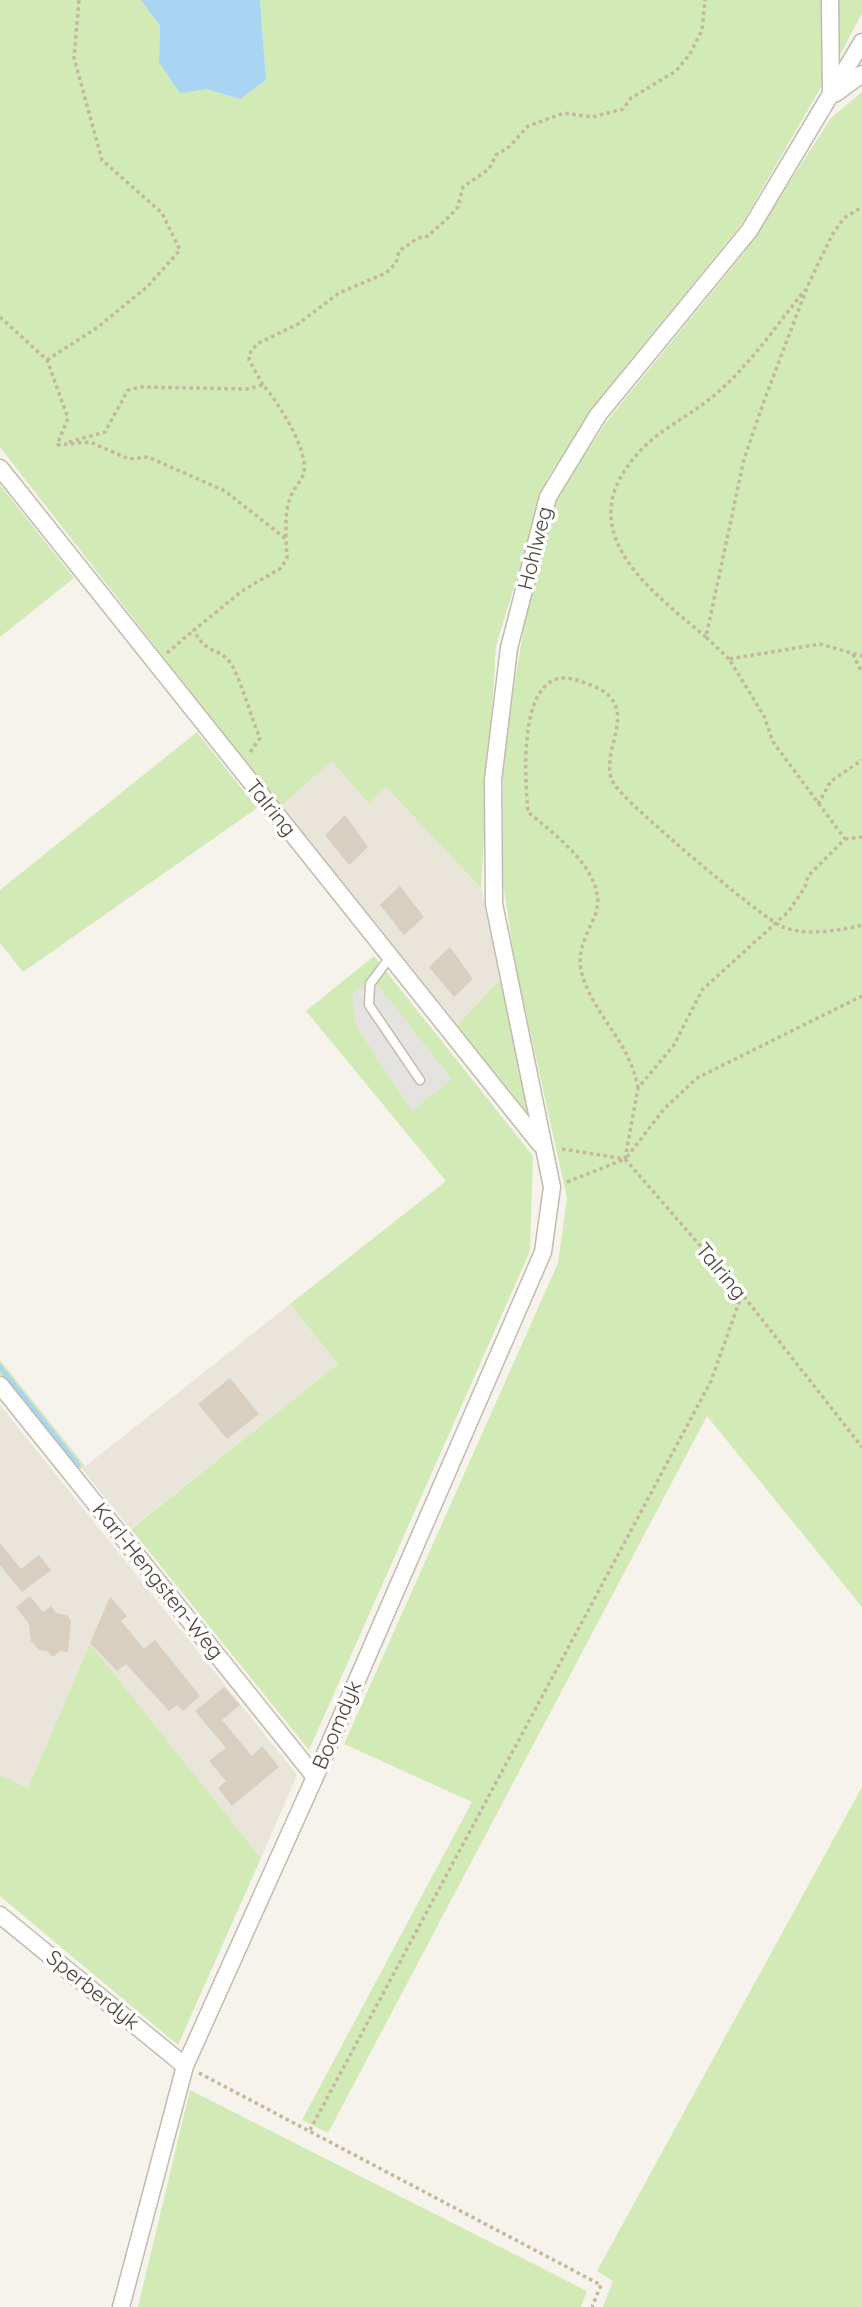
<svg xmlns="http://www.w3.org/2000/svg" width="862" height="2307" viewBox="0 0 862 2307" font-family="Quicksand,sans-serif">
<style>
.residential{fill:#eae5da}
.green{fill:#d2eab5}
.parking{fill:#e5e3e0}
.water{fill:#a9d4f2}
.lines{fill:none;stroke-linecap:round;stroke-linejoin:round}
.stream{stroke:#a9d4f2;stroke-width:5}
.building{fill:#d8cfc1}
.service-casing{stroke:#c2bbae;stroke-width:11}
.minor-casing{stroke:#c2bbae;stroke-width:19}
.path{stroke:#c4b79f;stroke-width:3.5;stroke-dasharray:3.5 3.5;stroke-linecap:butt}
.service{stroke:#fff;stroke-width:8}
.minor{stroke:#fff;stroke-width:16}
.labels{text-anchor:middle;stroke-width:7;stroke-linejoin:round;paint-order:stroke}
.street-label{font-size:21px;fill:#4b4439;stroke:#fff}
</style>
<rect width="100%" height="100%" fill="#f6f3ec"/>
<!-- residential -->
<g class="residential">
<polygon points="332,761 369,804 386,787 481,888 500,980 457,1025 280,807"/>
<polygon points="290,1304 338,1364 130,1529 82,1469"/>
<polygon points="0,1405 297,1775 261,1858 90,1644 28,1788 0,1775"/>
</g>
<!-- green -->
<g class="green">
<polygon points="0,0 141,0 160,26 159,62 206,89 239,99 266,80 260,0 827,0 826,79 741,225 603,394 547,479 496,646 481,888 386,787 369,804 332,761 280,807 0,447"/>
<polygon points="835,0 862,0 862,13 840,55 837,49"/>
<polygon points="862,92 862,1607 707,1416 328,2133 302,2120 472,1802 344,1744 558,1263 567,1198 515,963 503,883 503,751 531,586 556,498 607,421 744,253 831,118"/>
<polygon points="0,485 74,578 0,637"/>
<polygon points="197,732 257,808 23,972 0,943 0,890"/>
<polygon points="374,956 533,1156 530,1251 309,1750 131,1529 338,1364 290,1304 446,1181 306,1011"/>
<polygon points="500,980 530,1117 457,1025"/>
<polygon points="0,1360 85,1466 78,1471 0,1374"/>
<polygon points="90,1644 261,1858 178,2045 0,1896 0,1775 28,1788"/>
<polygon points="862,1787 862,2307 603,2307 613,2281 597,2271"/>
<polygon points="190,2090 587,2291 581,2307 138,2307"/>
</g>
<!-- parking -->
<polygon class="parking" points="372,978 452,1079 412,1111 356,1026 352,994"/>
<!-- water -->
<polygon class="water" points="141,0 260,0 266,80 240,99 206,89 180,93 159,62 160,26"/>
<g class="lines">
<!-- stream -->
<polyline class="stream" points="0,1367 78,1465"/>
</g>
<!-- building -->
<g class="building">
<polygon points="345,815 368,847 349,865 325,835"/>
<polygon points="400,886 424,917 404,935 380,905"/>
<polygon points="450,947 473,979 454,997 429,967"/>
<polygon points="230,1378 259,1414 227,1439 198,1404"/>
<polygon points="0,1543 21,1569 39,1555 51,1570 22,1592 0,1565"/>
<polygon points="30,1596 43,1612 51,1606 56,1613 67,1615 71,1621 68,1652 60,1651 53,1657 47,1651 39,1650 31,1641 29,1624 16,1607"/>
<polygon points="110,1597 127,1616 121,1621 144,1649 155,1640 200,1696 183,1711 177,1705 169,1711 126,1664 117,1671 90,1643"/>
<polygon points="224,1687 240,1705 222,1720 252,1756 262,1746 279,1767 232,1806 218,1788 226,1781 209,1761 226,1748 195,1711"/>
</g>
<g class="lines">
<!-- service casing -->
<g class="service-casing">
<polyline id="service" points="390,957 370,984 369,1005 420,1080"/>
</g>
<!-- minor casing -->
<g class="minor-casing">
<g id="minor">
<polyline points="830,0 831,94"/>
<polyline points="836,93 862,74"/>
<polyline points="0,468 540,1144"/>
<polyline points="0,1385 315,1777"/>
<polyline points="0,1915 185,2066"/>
<polyline points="121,2307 185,2066 315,1777 543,1252 552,1187 494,904 493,780 509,648 548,497 598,415 749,231 862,42"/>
</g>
</g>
<!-- path -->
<g class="path">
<polyline points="0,317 47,360 68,418 57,445"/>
<polyline points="47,360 98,327 148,286 180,250 162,213 102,160 74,58 79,0"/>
<polyline points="263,385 249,360 251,350 259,343 298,324 339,293 386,273 396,263 399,251 418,238 428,236 450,216 458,207 463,187 489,169 496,155 509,147 528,126 564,113 592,117 623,109 631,98 676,71 690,54 702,30 705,0"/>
<path d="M69,442L105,432L128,390L140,387L247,389L263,385C278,402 308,449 304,472C302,480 294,488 291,496C285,510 286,524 286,539"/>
<path d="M57,445L90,442L129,459L148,457L225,491L286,539L287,558L281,568L242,591L194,630C206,655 216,646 229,661C239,672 252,721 260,738L249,754"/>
<path d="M706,637C643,585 564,525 646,445C665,427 690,415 711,398C748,368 775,327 805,290"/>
<polyline points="167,653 194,630"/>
<polyline points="853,654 862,673"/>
<polyline points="729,659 706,637 744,459 764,401 808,285 832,235 844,218 862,207"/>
<polyline points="818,804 831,781 862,760"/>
<polyline points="845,839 862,837"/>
<path d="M638,1088C630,1042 593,1014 582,974C576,954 586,935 594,918C613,876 554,834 528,812C525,779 516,661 577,680C588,684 602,688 610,697C632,721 598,757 614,784C624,802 764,920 783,927C806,936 839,931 862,925"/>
<polyline points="562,1149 625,1159"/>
<polyline points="627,1157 664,1109 697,1078 862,996"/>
<polyline points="625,1159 638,1088 674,1045 702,990 789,911 805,887 808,876 845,839 773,742 764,716 729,659 820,644 862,656"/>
<polyline points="625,1159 742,1294 862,1447"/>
<polyline points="567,1182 625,1159"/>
<polyline points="199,2073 601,2285 592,2307"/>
<polyline points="310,2130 711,1381 742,1294"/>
</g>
<!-- service -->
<use href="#service" class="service"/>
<!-- minor -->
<use href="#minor" class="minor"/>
</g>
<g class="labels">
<!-- street labels -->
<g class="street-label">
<text transform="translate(535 548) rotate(-76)" y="7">Hohlweg</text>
<text transform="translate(271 808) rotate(51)" y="7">Talring</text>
<text transform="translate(721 1271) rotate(50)" y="7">Talring</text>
<text transform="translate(158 1581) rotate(51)" y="7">Karl-Hengsten-Weg</text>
<text transform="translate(337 1725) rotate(-67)" y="7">Boomdyk</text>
<text transform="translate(93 1990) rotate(39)" y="7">Sperberdyk</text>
</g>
</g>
</svg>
